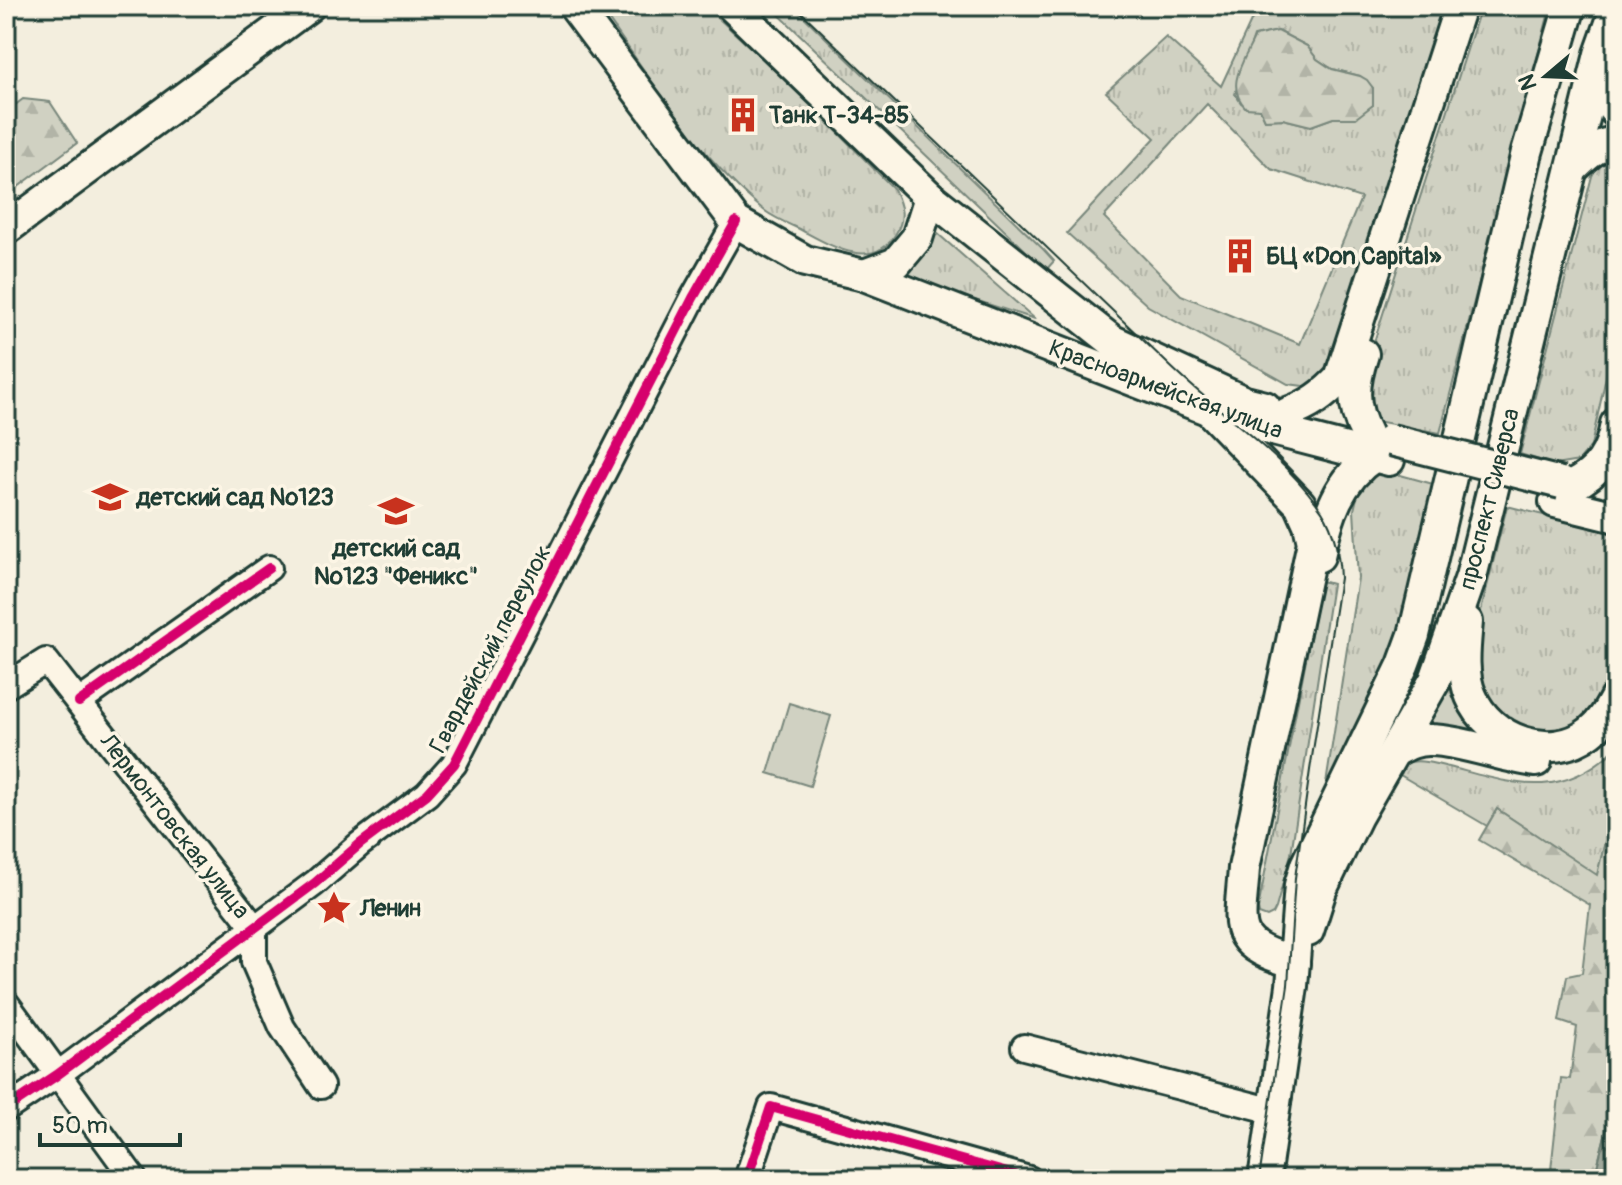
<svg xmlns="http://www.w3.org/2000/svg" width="1622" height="1185" viewBox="0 0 1622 1185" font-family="Pangolin,sans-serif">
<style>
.grass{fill:url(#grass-tufts);stroke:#78877b;stroke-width:2;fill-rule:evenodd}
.forest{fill:url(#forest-firs);stroke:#78877b;stroke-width:2}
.pitch{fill:#d0d1c2;stroke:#78877b;stroke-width:2}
.water{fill:url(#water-waves);stroke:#6c7d72;stroke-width:2}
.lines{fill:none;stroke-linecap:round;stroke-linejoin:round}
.minor-casing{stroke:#1f3d34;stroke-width:30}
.major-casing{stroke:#1f3d34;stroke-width:36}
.minor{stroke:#fcf5e5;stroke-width:24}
.major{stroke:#fcf5e5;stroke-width:30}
.tram{stroke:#1f3d34;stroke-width:2}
.major-bridge-casing{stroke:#1f3d34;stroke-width:36;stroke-linecap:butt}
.major-bridge{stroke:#fcf5e5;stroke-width:30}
.cycleway-casing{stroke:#fcf5e5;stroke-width:15}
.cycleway{stroke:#d6006c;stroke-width:10}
.labels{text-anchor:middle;stroke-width:7;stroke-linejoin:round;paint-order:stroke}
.poi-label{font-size:24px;font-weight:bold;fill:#1f3d34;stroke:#fcf5e5;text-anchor:start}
.street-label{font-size:24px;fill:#1f3d34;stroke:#fcf5e5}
</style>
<defs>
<pattern id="grass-tufts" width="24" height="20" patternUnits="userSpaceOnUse" patternTransform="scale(2)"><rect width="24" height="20" fill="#d0d1c2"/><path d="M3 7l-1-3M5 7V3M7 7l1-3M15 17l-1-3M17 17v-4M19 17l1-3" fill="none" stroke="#b2b4a7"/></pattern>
<pattern id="forest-firs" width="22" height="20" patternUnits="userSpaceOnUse" patternTransform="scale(2)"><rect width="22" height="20" fill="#d0d1c2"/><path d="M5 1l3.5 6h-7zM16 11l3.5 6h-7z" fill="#b2b4a7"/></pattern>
<pattern id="water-waves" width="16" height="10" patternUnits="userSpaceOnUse" patternTransform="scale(2)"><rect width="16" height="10" fill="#a0a89b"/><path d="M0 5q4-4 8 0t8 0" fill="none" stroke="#828a7f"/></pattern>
</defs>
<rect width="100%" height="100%" fill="#f3eede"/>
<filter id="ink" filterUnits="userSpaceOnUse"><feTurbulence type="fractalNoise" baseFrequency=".0125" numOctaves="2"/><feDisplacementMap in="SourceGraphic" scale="16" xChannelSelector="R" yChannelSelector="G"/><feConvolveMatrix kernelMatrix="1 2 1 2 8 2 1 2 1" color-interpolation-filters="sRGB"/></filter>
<g filter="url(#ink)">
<!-- grass -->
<g class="grass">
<path d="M599,6H705L789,83L894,189C902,206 906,218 895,235C873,271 831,246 803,231C791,225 776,219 765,211C697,156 650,77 599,6Z"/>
<polygon points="770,6 793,6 1043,249 1054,261 1046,270"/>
<path d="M1258,6H1414L1417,9L1428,6H1447L1331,371L1311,387L1288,384L1148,306L1067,233L1155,138L1106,92L1166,37L1221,86ZM1278,31L1307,46L1317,59L1332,69L1360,76L1373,88V105L1349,118H1333L1311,126L1283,119L1265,120L1260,109L1241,103L1235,94L1254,36ZM1207,104L1271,169L1361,198L1300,344L1181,295L1104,217Z"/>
<polygon points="1481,6 1544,6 1548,16 1440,433 1371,420 1360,386"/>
<polygon points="1616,152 1616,331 1591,446 1579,461 1555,465 1520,454 1592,176 1600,159"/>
<polygon points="929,226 1035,319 896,275"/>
<polygon points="1375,468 1433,484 1403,637 1328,785 1326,784 1358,578 1354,510 1361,481"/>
<polygon points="1507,506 1616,533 1616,659 1607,694 1584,724 1535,737 1491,713 1475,663 1476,631"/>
<polygon points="1321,581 1332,584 1291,854 1276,908 1273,914 1267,917 1259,914 1258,909"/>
<polygon points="1450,668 1457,696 1478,736 1424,726"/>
<path d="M1616,748V841L1605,842L1597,876L1497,809L1487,826L1395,772L1401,764C1418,758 1432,763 1449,767C1515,784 1560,802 1616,748Z"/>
</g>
<!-- forest -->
<g class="forest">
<path d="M1278,31L1307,46L1317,59L1332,69L1360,76L1367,80L1373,88V105L1356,118H1333L1311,126L1283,119L1265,120L1260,109L1246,108C1224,86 1244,61 1255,36Z"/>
<polygon points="23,99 50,102 77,143 6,196 6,112"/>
<polygon points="1497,809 1597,875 1605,842 1616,841 1616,1092 1594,1179 1550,1179 1561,1078 1570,1079 1577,1027 1559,1021 1567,976 1582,973 1590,905 1479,840"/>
</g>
<!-- pitch -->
<polygon class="pitch" points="789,703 831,716 810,786 768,773"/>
<!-- water -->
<polygon class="water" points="1616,1092 1616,1179 1594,1179"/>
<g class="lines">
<!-- minor casing -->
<g class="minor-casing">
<g id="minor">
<polyline points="6,686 46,661 254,927 254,962 282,1027 321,1086"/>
<polyline points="79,702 269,568"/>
<polyline points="6,1003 134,1179"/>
<polyline points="1024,1047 1274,1111"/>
<polyline points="6,1109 57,1075 315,883 360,844 427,794 454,764 693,298 736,222"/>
<polyline points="747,1179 771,1107 1029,1179"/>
</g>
</g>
<!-- major casing -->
<g class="major-casing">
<g id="major">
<polyline points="574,6 736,222 805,261 864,275 1238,421 1389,460"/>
<polyline points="732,6 930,197 1111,340 1245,402 1265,407"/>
<path d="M1601,68C1603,85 1604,99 1616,112"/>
<path d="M1572,169C1585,157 1598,143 1616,142"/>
<polyline points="6,229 309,6"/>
<polyline points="864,275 896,263 917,238 930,197"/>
<path d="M1363,354C1353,384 1351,405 1366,433"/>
<path d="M1288,413C1310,405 1324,395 1340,378L1460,6"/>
<path d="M1213,414L1300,504L1309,524L1313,542L1244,868C1240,928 1228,944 1294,962"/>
<path d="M1572,486C1599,472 1611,454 1616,424"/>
<polyline points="1555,502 1616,517"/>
<path d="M1319,556C1327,517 1339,479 1374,456"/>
<path d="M1467,622C1465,646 1461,673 1471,696C1489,740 1551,763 1590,732C1602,723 1609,710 1616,697"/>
<path d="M1395,751C1406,745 1417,739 1431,740C1463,741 1502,757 1536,761"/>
<polyline points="1308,931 1321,890 1357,816 1435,680 1471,577 1600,54 1616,9"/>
<polyline points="1264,1179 1292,986 1300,885 1306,865 1403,665 1414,635 1527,152 1570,6"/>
</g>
</g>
<!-- minor -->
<use href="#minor" class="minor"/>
<!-- major -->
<use href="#major" class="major"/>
<!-- tram -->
<path class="tram" d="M795,6C919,125 1043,244 1167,363C1216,411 1276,449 1317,504C1334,525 1339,552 1340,578L1310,770L1295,878L1288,985L1259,1179"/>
<!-- major-bridge casing -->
<g class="major-bridge-casing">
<polyline id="major-bridge" points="1391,440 1561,483"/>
</g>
<!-- major-bridge -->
<use href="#major-bridge" class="major-bridge"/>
<!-- cycleway casing -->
<g class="cycleway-casing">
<g id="cycleway">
<polyline points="79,702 269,568"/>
<polyline points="6,1109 57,1075 315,883 360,844 427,794 454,764 693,298 736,222"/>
<polyline points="747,1179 771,1107 1029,1179"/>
</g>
</g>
<!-- cycleway -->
<use href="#cycleway" class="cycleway"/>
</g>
</g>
<!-- icons -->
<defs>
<g id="building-bare" transform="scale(2.76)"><path d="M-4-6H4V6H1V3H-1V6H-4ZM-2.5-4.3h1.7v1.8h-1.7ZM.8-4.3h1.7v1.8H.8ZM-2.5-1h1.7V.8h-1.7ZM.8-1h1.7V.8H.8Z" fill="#c8321e" stroke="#fcf5e5" stroke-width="2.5" paint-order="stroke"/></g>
<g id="school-bare" transform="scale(2.76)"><path d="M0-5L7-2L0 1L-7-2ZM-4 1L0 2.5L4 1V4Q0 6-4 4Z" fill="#c8321e" stroke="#fcf5e5" stroke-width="2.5" paint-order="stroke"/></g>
<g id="sight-bare" transform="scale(2.76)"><path d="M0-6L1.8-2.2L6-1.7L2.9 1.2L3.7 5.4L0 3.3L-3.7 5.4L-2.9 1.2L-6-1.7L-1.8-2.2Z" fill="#c8321e" stroke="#fcf5e5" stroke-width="2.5" paint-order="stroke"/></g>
</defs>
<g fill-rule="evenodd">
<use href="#building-bare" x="743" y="115"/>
<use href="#building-bare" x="1240" y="256"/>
<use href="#school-bare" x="110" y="497"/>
<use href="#school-bare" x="396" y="511"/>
<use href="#sight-bare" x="334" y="908"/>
</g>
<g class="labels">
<!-- poi labels -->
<g class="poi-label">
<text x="769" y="123">Танк Т-34-85</text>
<text x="1266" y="264">БЦ «Don Capital»</text>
<text x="136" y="505">детский сад №123</text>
<text x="396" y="556" text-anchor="middle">детский сад<tspan x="396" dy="28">№123 "Феникс"</tspan></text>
<text x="360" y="916">Ленин</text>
</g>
<!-- street labels -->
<g class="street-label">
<text transform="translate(1166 389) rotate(20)" y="8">Красноармейская улица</text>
<text transform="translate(1489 499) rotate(-76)" y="8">проспект Сиверса</text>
<text transform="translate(490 649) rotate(-62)" y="8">Гвардейский переулок</text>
<text transform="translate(175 826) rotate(52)" y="8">Лермонтовская улица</text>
</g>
</g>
<!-- margin -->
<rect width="1622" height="1185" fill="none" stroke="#fcf5e5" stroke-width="32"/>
<rect x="16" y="16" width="1590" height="1153" fill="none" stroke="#1f3d34" stroke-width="3" filter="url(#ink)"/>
<!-- north arrow -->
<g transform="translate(1546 76) rotate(251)" stroke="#fcf5e5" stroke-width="6" paint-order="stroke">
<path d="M0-6L14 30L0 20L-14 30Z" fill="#1f3d34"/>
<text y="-12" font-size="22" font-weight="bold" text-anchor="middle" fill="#1f3d34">N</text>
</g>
<!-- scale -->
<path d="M40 1133v12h140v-12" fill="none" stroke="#1f3d34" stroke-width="4"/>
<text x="52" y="1133" font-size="24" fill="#1f3d34" stroke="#fcf5e5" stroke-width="6" paint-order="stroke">50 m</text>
</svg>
